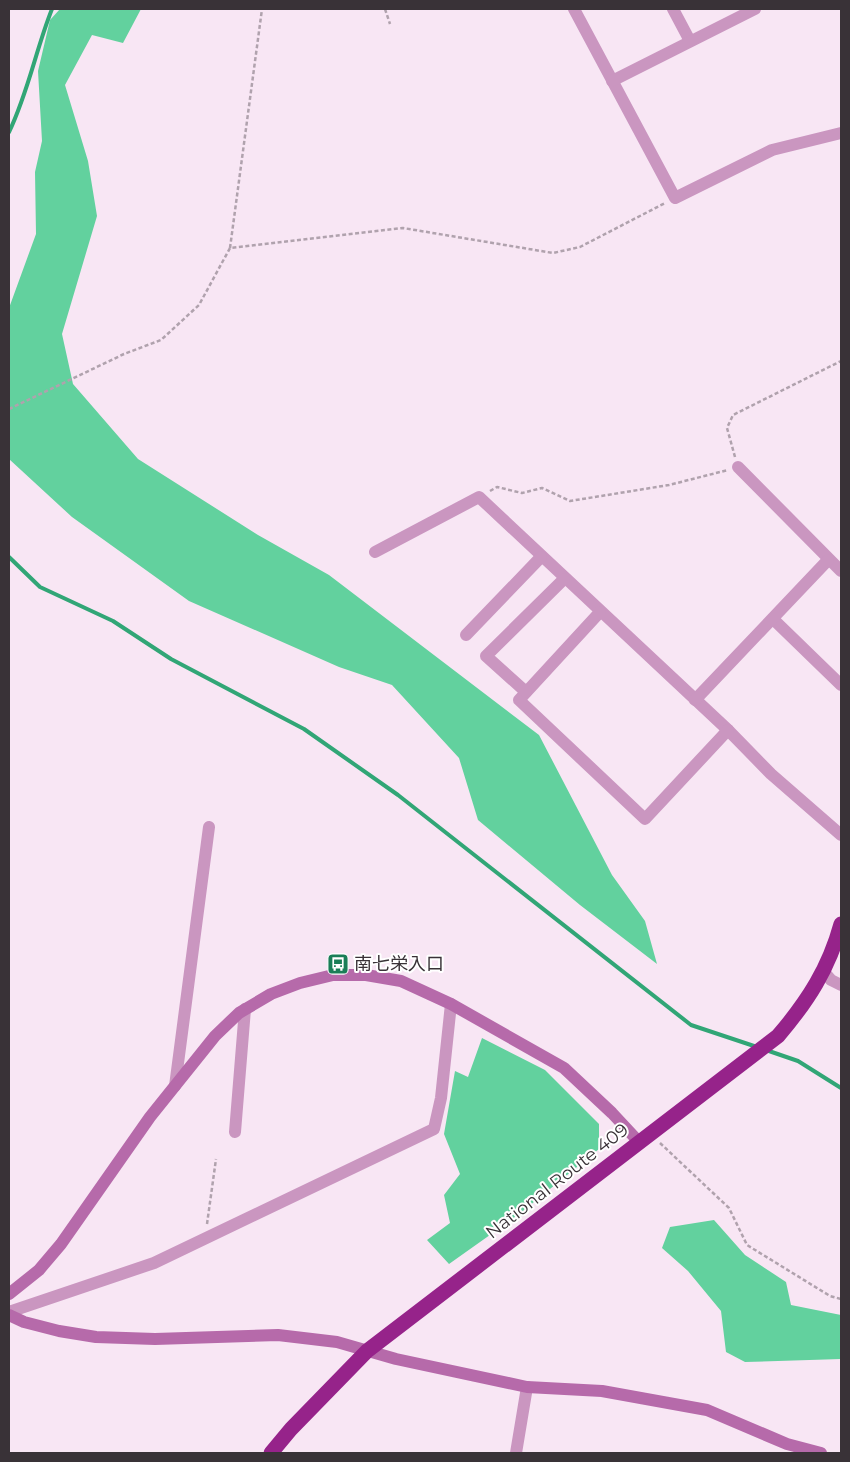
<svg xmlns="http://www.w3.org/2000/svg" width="850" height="1462" viewBox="0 0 850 1462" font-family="Montserrat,'Noto Sans JP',sans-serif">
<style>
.forest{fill:#62d19e}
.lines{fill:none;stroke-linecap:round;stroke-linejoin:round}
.stream{stroke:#31a676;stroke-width:4}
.path{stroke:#b0a2ad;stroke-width:2.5;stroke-dasharray:4 2.5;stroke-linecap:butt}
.street{stroke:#ca96c0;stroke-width:12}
.secondary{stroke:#b66aaa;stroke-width:12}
.highway{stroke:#96238a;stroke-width:15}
.labels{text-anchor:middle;stroke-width:4;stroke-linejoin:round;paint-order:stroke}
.poi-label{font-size:18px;fill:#393237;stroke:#fff;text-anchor:start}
.street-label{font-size:18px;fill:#393237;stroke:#fff}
</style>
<rect width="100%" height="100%" fill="#f8e6f4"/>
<!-- forest -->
<g class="forest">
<polygon points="60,9 141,9 123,43 92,35 65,85 88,161 97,216 62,334 73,384 138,459 258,535 329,575 539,735 612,875 645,921 657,964 580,905 478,820 459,758 392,685 339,667 189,601 72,517 9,459 9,308 36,234 35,172 42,141 38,71 50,20"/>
<polygon points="482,1038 545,1070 599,1124 599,1149 518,1215 449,1264 427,1240 450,1223 444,1195 460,1174 444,1134 455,1071 468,1077"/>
<polygon points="714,1220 745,1255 786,1282 791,1305 841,1315 841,1359 745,1362 726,1352 721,1311 688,1271 662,1248 670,1227"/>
</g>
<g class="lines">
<!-- stream -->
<g class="stream">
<path d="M9,132C28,93 36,49 52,9"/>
<polyline points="9,557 40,587 113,621 171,659 304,729 398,795 691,1025 757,1047"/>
<polyline points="766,1050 798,1061 841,1088"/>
</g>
<!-- path -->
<g class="path">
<polyline points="385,9 390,24"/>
<polyline points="230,248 262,9"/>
<polyline points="9,409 124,354 161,340 199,305 230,248 403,228 553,253 580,247 665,203"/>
<polyline points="735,457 727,428 733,415 841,361"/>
<polyline points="490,491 497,487 522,493 542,488 570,501 669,485 728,470"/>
<polyline points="660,1143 729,1208 747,1245 830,1296 841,1299"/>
<polyline points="207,1224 216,1159"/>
</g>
<!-- street -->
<g class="street">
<polyline points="574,9 675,198 772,150 841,133"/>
<polyline points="673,9 690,41"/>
<polyline points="612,81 755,9"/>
<polyline points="738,467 841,571"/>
<polyline points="375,552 479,497 728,730 771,774 841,835"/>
<polyline points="600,612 519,700 645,819 728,730"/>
<polyline points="773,619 841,685"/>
<polyline points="466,635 541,557"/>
<polyline points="526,692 486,656 564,579"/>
<polyline points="695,700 828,560"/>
<polyline points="824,972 831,980 841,985"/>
<polyline points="175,1086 209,827"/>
<polyline points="235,1132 245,1009"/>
<polyline points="9,1312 154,1263 434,1129 441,1098 451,1004"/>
<polyline points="516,1453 527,1387"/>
</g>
<!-- secondary -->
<g class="secondary">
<polyline points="9,1294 39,1270 61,1244 150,1117 215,1036 239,1013 271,994 300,983 333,975 366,975 401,981 451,1004 564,1068 612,1113 639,1142"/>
<polyline points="9,1315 24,1322 59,1331 96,1337 155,1339 278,1335 337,1342 396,1359 527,1387 602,1391 707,1410 787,1444 821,1453"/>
</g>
<!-- highway -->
<path class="highway" d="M271,1453L291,1429L367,1351L778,1036C808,1001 829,968 841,924"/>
</g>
<!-- icons -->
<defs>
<g id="bus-square" transform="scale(1.125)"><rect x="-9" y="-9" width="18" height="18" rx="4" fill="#1a7e57" stroke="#fff"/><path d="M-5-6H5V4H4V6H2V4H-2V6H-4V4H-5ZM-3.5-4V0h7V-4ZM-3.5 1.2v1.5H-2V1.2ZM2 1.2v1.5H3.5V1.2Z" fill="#fff"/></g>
</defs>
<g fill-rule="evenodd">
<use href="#bus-square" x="338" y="964"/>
</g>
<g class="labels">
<!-- poi labels -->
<g class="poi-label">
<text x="354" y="970">南七栄入口</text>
</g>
<!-- street labels -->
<g class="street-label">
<text transform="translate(557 1181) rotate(-38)" y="6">National Route 409</text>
</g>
</g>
<!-- border -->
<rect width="850" height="1462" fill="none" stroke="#393237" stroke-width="20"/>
</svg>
